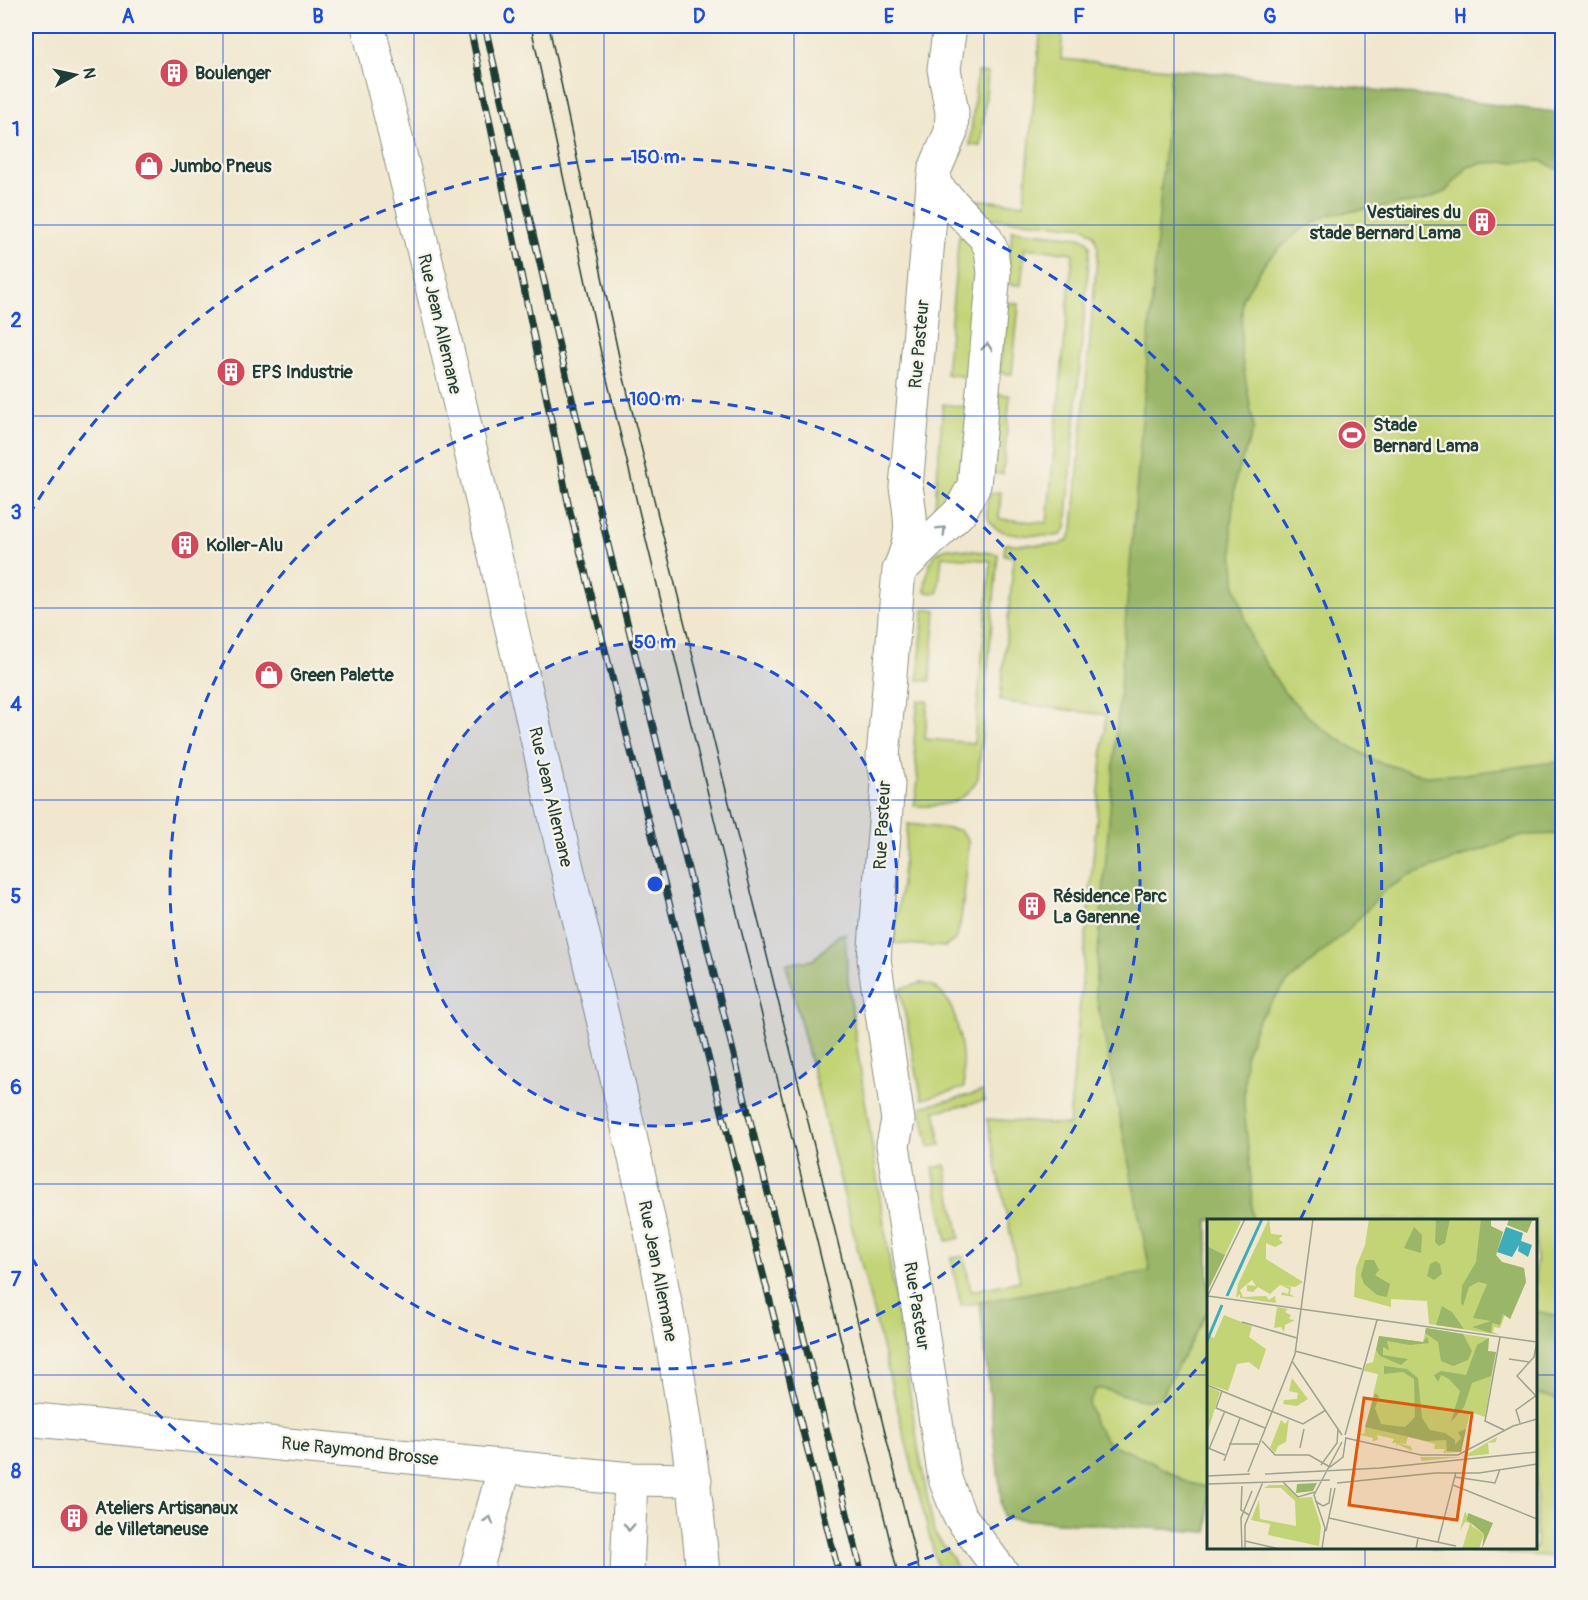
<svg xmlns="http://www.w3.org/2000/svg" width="1588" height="1600" viewBox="0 0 1588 1600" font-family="Pangolin,sans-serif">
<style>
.green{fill:#c3d477;stroke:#718856;stroke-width:1.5}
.forest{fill:#9ab668;stroke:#5c7a4e;stroke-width:1.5}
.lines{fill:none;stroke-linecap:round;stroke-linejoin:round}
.minor-casing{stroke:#889281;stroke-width:35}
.minor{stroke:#fff;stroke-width:33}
.tram{stroke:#1f3d34;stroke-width:1.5}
.rail-casing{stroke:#1f3d34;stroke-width:7}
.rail{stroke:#f7f3e8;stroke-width:4.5;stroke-dasharray:14;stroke-linecap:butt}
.oneway{stroke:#8f9e9a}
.grid{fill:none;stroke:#1d4ed8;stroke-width:1.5;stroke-opacity:0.55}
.ring{fill:none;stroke:#1d4ed8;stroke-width:3;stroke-dasharray:10 8}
.labels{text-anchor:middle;stroke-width:4.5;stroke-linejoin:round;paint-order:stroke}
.poi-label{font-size:18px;font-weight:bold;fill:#1f3d34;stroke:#f7f3e8;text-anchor:start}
.street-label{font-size:18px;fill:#1f3d34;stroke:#f7f3e8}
.inset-river{fill:none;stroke:#3eadba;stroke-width:3}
.inset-road{fill:none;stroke:#9ca390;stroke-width:1.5}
.view{fill:#de580e;fill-opacity:0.15;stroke:#de580e;stroke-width:3}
.inset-edge{fill:none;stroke:#1f3d34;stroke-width:3}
.centre{fill:#1d4ed8;stroke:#f7f3e8;stroke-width:3}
.ring-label{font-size:18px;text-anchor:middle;font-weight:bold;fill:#1d4ed8;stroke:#f7f3e8;stroke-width:4.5;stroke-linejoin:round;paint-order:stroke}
.neatline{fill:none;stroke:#1d4ed8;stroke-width:2}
.grid-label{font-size:20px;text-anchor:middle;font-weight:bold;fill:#1d4ed8}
</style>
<rect width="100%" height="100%" fill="#f7f3e8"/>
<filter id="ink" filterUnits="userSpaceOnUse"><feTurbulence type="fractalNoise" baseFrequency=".0167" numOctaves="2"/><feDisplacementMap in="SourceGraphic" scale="12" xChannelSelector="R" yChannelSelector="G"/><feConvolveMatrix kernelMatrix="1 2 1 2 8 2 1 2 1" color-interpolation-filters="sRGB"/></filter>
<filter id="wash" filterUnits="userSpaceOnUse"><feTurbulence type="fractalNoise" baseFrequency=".008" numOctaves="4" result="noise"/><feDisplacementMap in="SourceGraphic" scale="24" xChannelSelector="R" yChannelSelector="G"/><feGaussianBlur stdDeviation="1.35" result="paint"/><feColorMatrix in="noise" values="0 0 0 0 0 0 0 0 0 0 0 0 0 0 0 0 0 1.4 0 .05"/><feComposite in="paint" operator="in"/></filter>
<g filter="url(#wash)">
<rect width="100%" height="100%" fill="#f0e7ce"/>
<!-- green -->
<g class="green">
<polygon points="1041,26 1063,26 1061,59 1317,83 1562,113 1562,1557 1430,1548 1536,1548 1536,1220 1208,1220 1208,1532 1003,1518 980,1303 961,1305 951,1258 964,1256 971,1291 1020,1281 987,1119 1069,1125 1106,715 1000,701 1014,557 1004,555 1005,544 1059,545 1068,540 1073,529 1098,248 1094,235 1085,227 990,218 976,200 1024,204"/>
<polygon points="977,72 988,73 981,146 970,145"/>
<path d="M1012,230L1079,237L1087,240L1090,247L1066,528L1061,535L1053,536C1032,534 990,541 987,512C986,505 987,499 991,493L1001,492L999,519L1047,523L1073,253L1025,248L1021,285L1007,284Z"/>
<polygon points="959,235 971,243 983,268 975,378 946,374"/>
<polygon points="1006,303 1019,304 1012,374 1000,373"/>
<polygon points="997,394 1010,395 1003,474 990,473"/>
<polygon points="943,404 971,408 965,484 934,518"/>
<path d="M949,548L998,554L978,778C964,805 941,807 914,806L918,782L914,741L918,700L928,701L925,739L974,743L991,561L942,556L938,593L925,592C926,575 928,551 949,548Z"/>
<polygon points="924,609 936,610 930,681 918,680"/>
<path d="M908,824L959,830L968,839C969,855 962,925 956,938C953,942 949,944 945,947L894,943Z"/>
<polygon points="845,934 848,981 858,1054 919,1453 934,1533 952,1557 960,1574 939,1574 786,964 813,960 839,935"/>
<path d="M921,983C961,987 963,1056 964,1088L922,1099L900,989Z"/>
<polygon points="982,1092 984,1101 935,1111 941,1145 929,1147 921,1107"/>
<polygon points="945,1165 960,1238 947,1241 933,1168"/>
</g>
<!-- forest -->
<g class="forest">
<path d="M1171,69L1317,83L1562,113V172L1542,161L1483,163L1468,167L1445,192L1423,201L1328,215L1300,230L1267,260L1242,299L1241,353L1254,428L1236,476L1231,526L1236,587L1253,644L1284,692L1320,728L1375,761L1425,776L1465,774L1562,761V834L1523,835L1409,876L1385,890L1348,930L1287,983L1270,1004L1257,1022L1245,1057L1244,1105L1251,1180L1252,1220H1208V1310L1162,1395C1142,1410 1118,1387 1096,1389L1089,1404L1095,1425L1109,1443L1149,1461L1189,1483L1208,1487V1532L1003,1518L980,1302L1150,1271L1095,990Z"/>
<polygon points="1536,1311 1562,1317 1562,1401 1536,1393"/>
</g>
</g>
<g filter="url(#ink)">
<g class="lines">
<!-- minor casing -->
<g class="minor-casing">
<g id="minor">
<path d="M368,26C438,301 500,579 564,855C620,1093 683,1331 703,1574"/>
<path d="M950,26L944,69L952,112L951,132L935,169L933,184L906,487C912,522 914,537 899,570L883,757L888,784L874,959L898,1120L893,1145L945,1479L959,1515L1003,1574"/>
<polyline points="901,569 960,512 974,485 994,273 991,249 985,237 933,184"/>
<polyline points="26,1419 631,1479 695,1480"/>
<polyline points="475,1574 505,1466"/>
<polyline points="627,1574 631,1479"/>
</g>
</g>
<!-- minor -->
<use href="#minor" class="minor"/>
<!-- tram -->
<g class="tram">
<polyline points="531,26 604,367 898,1574"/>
<polyline points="549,26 621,366 920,1574"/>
</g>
<!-- rail casing -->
<g class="rail-casing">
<g id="rail">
<polyline points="470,26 569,507 839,1574"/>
<polyline points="485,26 560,350 862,1574"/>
</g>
</g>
<!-- rail -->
<use href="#rail" class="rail"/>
</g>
<!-- one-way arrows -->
<defs><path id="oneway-chevron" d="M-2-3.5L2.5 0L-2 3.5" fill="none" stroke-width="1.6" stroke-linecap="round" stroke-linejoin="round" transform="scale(1.5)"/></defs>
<g class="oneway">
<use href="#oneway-chevron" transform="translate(987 347) rotate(-85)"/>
<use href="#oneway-chevron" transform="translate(942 530) rotate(-45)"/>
<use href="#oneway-chevron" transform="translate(489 1520) rotate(-74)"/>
<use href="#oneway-chevron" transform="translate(629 1527) rotate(93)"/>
</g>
</g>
<!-- grid -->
<path class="grid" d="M223,26V1574M414,26V1574M604,26V1574M794,26V1574M984,26V1574M1174,26V1574M1365,26V1220M26,225H1562M26,416H1562M26,608H1562M26,800H1562M26,992H1562M26,1184H1562M26,1375H1208M1536,1375H1562M1365,1548V1574"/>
<!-- distance rings -->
<circle cx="655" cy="884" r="242" fill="#1d4ed8" fill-opacity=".12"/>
<g class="ring">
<circle cx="655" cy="884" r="242"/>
<circle cx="655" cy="884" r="485"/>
<path d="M1208 1356A727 727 0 0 1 886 1573M424 1573A727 727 0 0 1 29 1253M29 515A727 727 0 0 1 1300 1220"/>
</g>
<!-- icons -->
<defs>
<g id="building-disc" transform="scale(1.5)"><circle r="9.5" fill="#d1495b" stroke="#f7f3e8"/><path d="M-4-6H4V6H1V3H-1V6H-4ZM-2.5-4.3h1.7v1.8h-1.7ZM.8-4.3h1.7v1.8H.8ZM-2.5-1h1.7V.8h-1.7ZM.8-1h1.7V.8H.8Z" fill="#fff"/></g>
<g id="shop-disc" transform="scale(1.5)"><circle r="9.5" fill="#d1495b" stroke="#f7f3e8"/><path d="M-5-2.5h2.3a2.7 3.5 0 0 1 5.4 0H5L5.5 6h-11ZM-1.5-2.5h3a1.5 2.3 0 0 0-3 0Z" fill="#fff"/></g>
<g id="stadium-disc" transform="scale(1.5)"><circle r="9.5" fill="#d1495b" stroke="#f7f3e8"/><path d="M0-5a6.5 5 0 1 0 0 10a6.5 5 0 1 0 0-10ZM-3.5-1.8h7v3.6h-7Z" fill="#fff"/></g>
</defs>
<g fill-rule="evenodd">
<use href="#building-disc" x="174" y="73"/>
<use href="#shop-disc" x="149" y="166"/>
<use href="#building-disc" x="1482" y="222"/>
<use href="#building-disc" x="231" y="372"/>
<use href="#stadium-disc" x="1352" y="435"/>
<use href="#building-disc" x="185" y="545"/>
<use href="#shop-disc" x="269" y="675"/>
<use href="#building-disc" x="1032" y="906"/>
<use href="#building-disc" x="74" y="1518"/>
</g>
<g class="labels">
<!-- poi labels -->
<g class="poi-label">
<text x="195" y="79">Boulenger</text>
<text x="170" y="172">Jumbo Pneus</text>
<text x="1461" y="218" text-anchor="end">Vestiaires du<tspan x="1461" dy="21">stade Bernard Lama</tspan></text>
<text x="252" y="378">EPS Industrie</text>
<text x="1373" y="431">Stade<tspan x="1373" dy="21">Bernard Lama</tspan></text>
<text x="206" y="551">Koller-Alu</text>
<text x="290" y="681">Green Palette</text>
<text x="1053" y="902">Résidence Parc<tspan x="1053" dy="21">La Garenne</tspan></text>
<text x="95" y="1514">Ateliers Artisanaux<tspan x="95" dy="21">de Villetaneuse</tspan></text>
</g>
<!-- street labels -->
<g class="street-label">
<text transform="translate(440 324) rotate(77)" y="6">Rue Jean Allemane</text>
<text transform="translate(919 344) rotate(-85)" y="6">Rue Pasteur</text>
<text transform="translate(551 797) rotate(77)" y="6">Rue Jean Allemane</text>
<text transform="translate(882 825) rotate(-87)" y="6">Rue Pasteur</text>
<text transform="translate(658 1271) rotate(79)" y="6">Rue Jean Allemane</text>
<text transform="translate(917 1306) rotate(81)" y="6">Rue Pasteur</text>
<text transform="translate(360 1451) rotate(6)" y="6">Rue Raymond Brosse</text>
</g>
</g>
<!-- overview -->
<g transform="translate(1207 1219)">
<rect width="330" height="330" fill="#f0e7ce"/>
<path d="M0,0L34,2L18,36L0,27ZM62,0L64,15L76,16L72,20L76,24L68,28L59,24V40L96,63L88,68L68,65L84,68L83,75L88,78L74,76L75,73L81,75L82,70L73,66L63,75L51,68L46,73L40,72V66L49,67L45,61L33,71L36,78L59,77L62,81L68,77L69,84L33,79V75L29,79L31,65ZM162,0H284V7L296,13L289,36L295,43L317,49L319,63L303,100L298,96L293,109L287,108L286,113L293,116L222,105L220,82L184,80V88L147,78L149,48L158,26ZM70,88L81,90L78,93L84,96L82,100L88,101L78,106L77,113L74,108L67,109ZM17,96L45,107L42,118L59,130L52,151L42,143L30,145L21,172L0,165V123L3,117L7,119ZM219,109L282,119L281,132L289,133L278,198L263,193L254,233L236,234L238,230H227L228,225L201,218L199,225L189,224L204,227L205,232L190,225L189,229V224H185L187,220L170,216L171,221L165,222L166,219L154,216L151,220L152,214L157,215L171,155L157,152L159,145L166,143L172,117L216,123ZM85,159L101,180L90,187L76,185L77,181L90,180L91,174L82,172ZM0,167L13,173L0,215ZM82,200L79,223L71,227L68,234L63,229L74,201L78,205ZM290,218L289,223L281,224L282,235L215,242L213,238H255ZM62,266H78L92,279L105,278L114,307L112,327L61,316L63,305L44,301L52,281L53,300L89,307L88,282L74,269H57ZM258,292L265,307L277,315L272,330H255L263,304L258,303L253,312Z" fill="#c3d477"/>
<path d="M229,0H243L238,24L232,27L228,23ZM274,0H284V7L296,13L289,36L295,43L317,49L319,63L303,100L296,95L293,106L285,104L284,114L265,108L284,102L266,99L280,65L271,63L262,68L256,87L254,84L255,67L269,43ZM302,0H326L320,14L300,6ZM207,8L215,16L214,34L197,29ZM0,27L18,36L0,73ZM158,41H167L172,51L168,56L183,65L180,78L170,76L157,65L154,56ZM229,42L233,45L235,55L227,61L220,57L223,45ZM235,87L245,93L257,110L229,106ZM219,109L256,115L265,132L261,141L246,147L234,142L231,123L218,114ZM172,117L216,123L220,118L222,124L203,126L180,122L182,131L176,128V136L201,140L194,146L173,137L169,131ZM282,119L281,132L289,133L284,157L265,164L257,188L244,203L253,172L242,160L234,156L231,163L227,156L234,152L259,156L270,126ZM177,147L200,150L211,159L215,199L223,211L238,214L248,221V226L254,219L251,213L259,210L254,233L240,232L239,221L220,222L158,208L168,174L172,177L168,189L174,205L198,208L208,198L207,160L196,153L177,155ZM110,264L106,272L89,274L90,265ZM261,294L286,304L275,330L277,315L260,301Z" fill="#9ab668"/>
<path d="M299,8L316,14L314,22L325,26L321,38L311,32L312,26L305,38L290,33Z" fill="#3eadba"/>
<path class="inset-river" d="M20,77L55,0M0,122L15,86"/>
<path class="inset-road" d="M1,77L330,123M0,78L38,0M35,103L90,119M293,118L278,202L297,211M330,123L327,138L310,157L330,178M88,132L155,150M302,140L322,143M85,142L135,216M0,166L96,205L119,191M15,172L9,189L58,209M313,204L309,191L330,176M138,216L170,101M139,219L214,236H251L306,207L330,200M55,222L68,236H102L123,248L136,238L139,218M22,225H51M1,229L18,236M93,229L97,210M2,230L18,192M17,242L33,199M114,246L130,224L131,210M41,253L88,135L106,0M58,255L173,249L330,233M0,257L43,255M248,258L288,264L293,250M76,263L91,278L108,273M130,264L228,254H272L330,245M0,265L123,261M246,266L330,300M35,267L34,291L42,296M108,282L116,287L122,284L124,269M122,299L211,319M119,312L128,269M38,322L73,330M231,323L249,253M35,330L34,299L45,272M38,330V306L56,263M115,330L118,309L107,276L135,223M209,330L211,319L249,327"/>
<path class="view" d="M157,179L265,194L250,301L142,286Z"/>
<rect width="330" height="330" class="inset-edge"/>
</g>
<circle cx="655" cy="884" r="9" class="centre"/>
<g class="ring-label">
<text x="655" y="163">150 m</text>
<text x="655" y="405">100 m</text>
<text x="655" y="648">50 m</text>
</g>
<!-- margin -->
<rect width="1588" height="1600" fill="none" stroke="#f7f3e8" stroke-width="66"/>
<!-- north arrow -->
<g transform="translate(75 75) rotate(82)" stroke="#f7f3e8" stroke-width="4.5" paint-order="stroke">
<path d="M0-4.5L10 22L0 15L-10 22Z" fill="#1f3d34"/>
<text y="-9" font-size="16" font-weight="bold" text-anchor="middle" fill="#1f3d34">N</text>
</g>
<rect x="33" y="33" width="1522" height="1534" class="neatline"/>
<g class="grid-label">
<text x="128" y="23">A</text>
<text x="318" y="23">B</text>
<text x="509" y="23">C</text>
<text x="699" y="23">D</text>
<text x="889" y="23">E</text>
<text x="1079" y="23">F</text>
<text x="1270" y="23">G</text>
<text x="1460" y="23">H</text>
<text x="16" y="136">1</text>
<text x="16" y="327">2</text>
<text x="16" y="519">3</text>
<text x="16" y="711">4</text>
<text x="16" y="903">5</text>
<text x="16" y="1094">6</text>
<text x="16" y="1286">7</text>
<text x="16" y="1478">8</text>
</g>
</svg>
